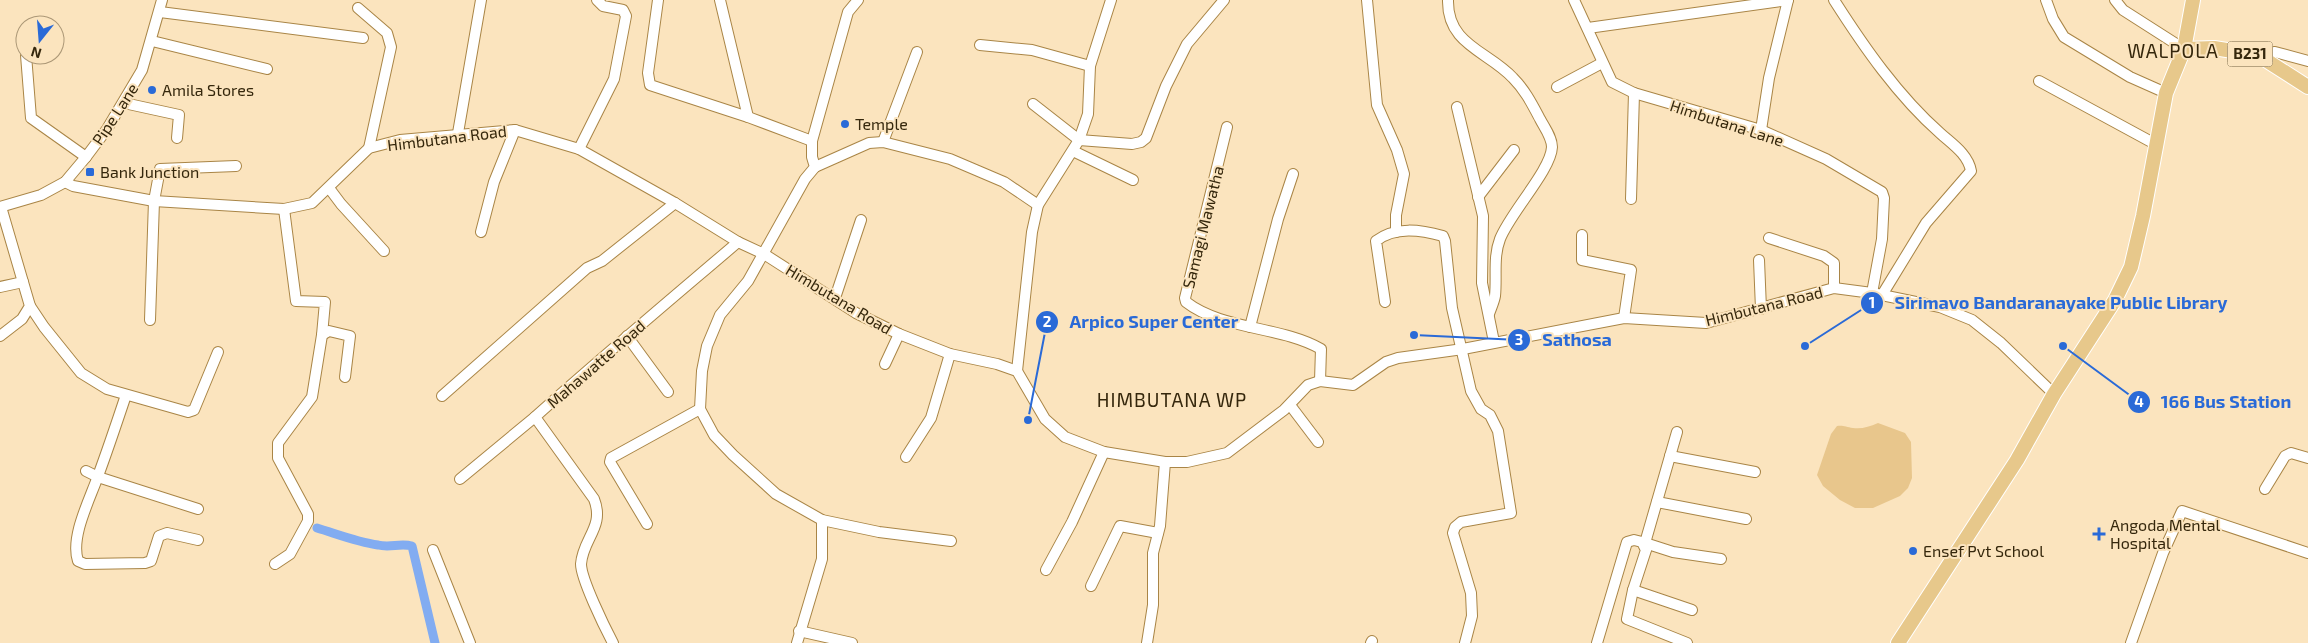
<svg xmlns="http://www.w3.org/2000/svg" width="2308" height="643" viewBox="0 0 2308 643" font-family="'Exo 2',sans-serif">
<style>
.green{fill:#e8c68c}
.lines{fill:none;stroke-linecap:round;stroke-linejoin:round}
.canal{stroke:#82acf1;stroke-width:9}
.minor-casing{stroke:#a98546;stroke-width:12}
.major-casing{stroke:#fff;stroke-width:16}
.minor{stroke:#fff;stroke-width:10}
.major{stroke:#e7c88b;stroke-width:14}
.poi-dot{fill:#2a6ad7;stroke:#fbe4be;stroke-width:2}
.labels{text-anchor:middle;stroke-width:4;stroke-linejoin:round;paint-order:stroke}
.shield{fill:#fbe4be;stroke:#706041;stroke-width:1}
.shield-label{font-size:15px;font-weight:bold;fill:#35270c}
.poi-label{font-size:16px;fill:#35270c;stroke:#fbe4be;text-anchor:start}
.street-label{font-size:16px;fill:#35270c;stroke:#fbe4be}
.quarter-label{font-size:19px;letter-spacing:1px;fill:#35270c;stroke:#fbe4be}
.leader{fill:none;stroke:#2a6ad7;stroke-width:2}
.callout-dot{fill:#2a6ad7;stroke:#fbe4be;stroke-width:2}
.mark-label{font-size:15px;text-anchor:middle;font-weight:bold;fill:#fff}
.callout-label{font-size:18px;text-anchor:middle;font-weight:bold;fill:#2a6ad7;stroke:#fbe4be;stroke-width:4;stroke-linejoin:round;paint-order:stroke}
</style>
<rect width="100%" height="100%" fill="#fbe4be"/>
<!-- green -->
<path class="green" d="M1878,423L1905,433L1911,442L1912,478L1908,488L1900,496L1873,508H1855L1840,500L1823,486L1817,475L1831,434L1837,426C1843,425 1846,427 1853,428C1862,429 1869,427 1878,423Z"/>
<g class="lines">
<!-- canal -->
<path class="canal" d="M317,528C337,534 357,542 378,545C390,548 400,543 412,546L435,643"/>
<!-- minor casing -->
<g class="minor-casing">
<g id="minor">
<polyline points="658,0 648,73 650,85 748,117 812,141"/>
<polyline points="720,0 748,117"/>
<polyline points="858,0 848,12 812,141 812,157 815,167 805,179 748,281 720,315 707,346 702,371 700,409 714,435 733,455 776,494 822,520 879,532 951,541"/>
<polyline points="1367,0 1377,105 1397,150 1404,174 1396,215 1396,232"/>
<path d="M1448,0C1447,45 1488,51 1513,78C1525,90 1532,104 1540,119C1544,127 1552,137 1552,147C1551,170 1510,213 1500,239C1493,257 1497,277 1495,296C1494,302 1491,308 1489,314"/>
<polyline points="1574,0 1612,82 1634,93 1761,130 1826,159 1882,192 1884,198 1882,239 1872,293"/>
<path d="M1834,0C1864,47 1898,96 1940,133C1952,144 1968,154 1971,171L1926,223L1882,295"/>
<polyline points="2046,0 2053,19 2064,37 2130,77 2166,93"/>
<polyline points="2115,0 2123,10 2184,49"/>
<polyline points="358,8 387,33 391,47 369,148"/>
<polyline points="160,12 363,38"/>
<polyline points="1588,28 1788,0"/>
<polyline points="152,41 267,69"/>
<polyline points="980,45 1032,50 1090,66"/>
<polyline points="26,55 31,118 86,157"/>
<polyline points="2258,55 2275,52 2308,61"/>
<polyline points="2039,81 2157,145"/>
<polyline points="1557,87 1602,63"/>
<polyline points="124,103 179,115 177,138"/>
<polyline points="1033,104 1079,140 1132,144 1141,142 1146,138 1166,86 1187,44 1224,0"/>
<polyline points="1457,107 1483,216 1482,283 1494,342"/>
<path d="M1227,127L1185,298L1186,302C1222,330 1281,326 1321,349L1320,381"/>
<polyline points="1761,130 1769,78 1788,0"/>
<polyline points="458,133 481,0"/>
<polyline points="883,142 917,52"/>
<polyline points="579,149 614,79 626,16 623,10 603,6 597,0"/>
<polyline points="1073,151 1133,180"/>
<polyline points="815,167 869,143 883,142 950,159 1004,182 1038,205"/>
<polyline points="65,182 73,186 154,201 284,209 312,203 369,148 400,140 515,130 579,149 675,203 738,242 764,254 856,313 899,334 950,354 997,364 1017,371 1045,419 1065,437 1104,452 1165,462 1187,462 1227,453 1284,410 1308,385 1320,381 1353,385 1386,362 1398,358 1463,349 1624,318 1706,323 1834,288 1872,293 1940,307 1972,320 2001,343 2054,394"/>
<polyline points="329,188 341,204 384,251"/>
<polyline points="1478,197 1514,150"/>
<polyline points="1631,199 1634,93"/>
<polyline points="0,207 41,195 65,182 86,157 107,129 142,70 162,0"/>
<polyline points="481,232 494,182 515,130"/>
<polyline points="1582,235 1582,260 1631,270 1624,318"/>
<polyline points="1769,238 1824,256 1834,263 1834,288"/>
<polyline points="1759,260 1761,309"/>
<polyline points="0,287 23,282"/>
<polyline points="835,298 861,220"/>
<path d="M1385,302L1376,241C1395,226 1421,230 1443,236L1445,241L1452,308L1471,391L1481,409L1490,415L1498,431L1511,513L1461,522L1455,527L1453,533L1471,593L1472,616L1465,643"/>
<polyline points="30,306 44,327 81,373 107,389 188,412 194,410 218,352"/>
<polyline points="150,320 154,201 160,169 236,166"/>
<polyline points="1250,327 1278,219 1293,174"/>
<polyline points="322,335 329,331 350,336 345,377"/>
<polyline points="0,336 22,319 30,306 1,207"/>
<polyline points="627,336 668,392"/>
<polyline points="885,364 899,334"/>
<polyline points="1017,371 1032,232 1038,205 1079,140 1088,114 1090,66 1111,0"/>
<path d="M126,395C117,422 108,449 98,476C90,499 70,537 78,561L85,564L145,563L151,561L159,536L167,533L198,540"/>
<polyline points="442,396 587,268 602,261 675,203"/>
<polyline points="1290,405 1318,442"/>
<polyline points="1670,456 1755,472"/>
<polyline points="906,457 931,418 950,354"/>
<polyline points="86,471 98,477 198,509"/>
<polyline points="460,479 535,417"/>
<polyline points="2265,489 2285,456 2291,453 2308,458"/>
<polyline points="1657,502 1746,519"/>
<polyline points="647,524 610,462 611,458 700,409"/>
<polyline points="1645,543 1673,552 1721,559"/>
<polyline points="1646,549 1645,543 1677,432"/>
<polyline points="433,550 470,643"/>
<polyline points="275,564 290,554 308,521 308,514 278,458 278,443 312,397 322,335 325,302 296,301 284,209"/>
<polyline points="1046,570 1072,522 1104,452"/>
<polyline points="1091,586 1120,526 1158,533"/>
<polyline points="1633,590 1692,610"/>
<polyline points="799,631 852,643"/>
<path d="M613,643C605,628 581,579 581,564C583,538 605,527 594,499L535,417C602,357 670,300 738,242"/>
<polyline points="797,643 822,559 822,520"/>
<polyline points="1147,643 1153,605 1153,553 1160,526 1165,462"/>
<polyline points="1371,643 1372,641"/>
<polyline points="1597,643 1627,542 1634,540 1642,542 1646,550 1633,590 1627,619 1687,643"/>
<polyline points="2131,643 2163,553 2182,511 2308,553"/>
</g>
</g>
<!-- major casing -->
<g class="major-casing">
<g id="major">
<polyline points="2184,49 2214,48 2258,55 2308,87"/>
<polyline points="1898,643 2017,460 2054,394 2115,300 2131,267 2143,216 2166,93 2184,49 2193,0"/>
</g>
</g>
<!-- minor -->
<use href="#minor" class="minor"/>
<!-- major -->
<use href="#major" class="major"/>
</g>
<!-- markers -->
<g class="poi-dot">
<circle cx="152" cy="90" r="5"/>
<circle cx="845" cy="124" r="5"/>
<rect x="85" y="167" width="10" height="10" rx="2.5"/>
<path d="M2096.5 526.5h5v5h5v5h-5v5h-5v-5h-5v-5h5z"/>
<circle cx="1913" cy="551" r="5"/>
</g>
<g class="labels">
<!-- shield labels -->
<rect class="shield" x="2227.5" y="41.5" width="45" height="25" rx="4"/>
<g class="shield-label">
<text x="2250" y="59">B231</text>
</g>
<!-- poi labels -->
<g class="poi-label">
<text x="162" y="96">Amila Stores</text>
<text x="855" y="130">Temple</text>
<text x="100" y="178">Bank Junction</text>
<text x="2110" y="531">Angoda Mental<tspan x="2110" dy="18">Hospital</tspan></text>
<text x="1923" y="557">Ensef Pvt School</text>
</g>
<!-- street labels -->
<g class="street-label">
<text transform="translate(115 114) rotate(-57)" y="6">Pipe Lane</text>
<text transform="translate(1727 123) rotate(18)" y="6">Himbutana Lane</text>
<text transform="translate(447 138) rotate(-7)" y="6">Himbutana Road</text>
<text transform="translate(1203 227) rotate(-76)" y="6">Samagi Mawatha</text>
<text transform="translate(839 299) rotate(31)" y="6">Himbutana Road</text>
<text transform="translate(1764 306) rotate(-14)" y="6">Himbutana Road</text>
<text transform="translate(596 364) rotate(-41)" y="6">Mahawatte Road</text>
</g>
<!-- quarter labels -->
<g class="quarter-label">
<text x="2173" y="58">WALPOLA</text>
<text x="1172" y="407">HIMBUTANA WP</text>
</g>
</g>
<!-- callouts -->
<path class="leader" d="M1805 346L1872 303M1028 420L1047 322M1414 335L1519 340M2063 346L2139 402"/>
<g class="callout-dot">
<circle cx="1805" cy="346" r="5"/>
<circle cx="1028" cy="420" r="5"/>
<circle cx="1414" cy="335" r="5"/>
<circle cx="2063" cy="346" r="5"/>
<circle cx="1872" cy="303" r="12"/>
<circle cx="1047" cy="322" r="12"/>
<circle cx="1519" cy="340" r="12"/>
<circle cx="2139" cy="402" r="12"/>
</g>
<g class="mark-label">
<text x="1872" y="308">1</text>
<text x="1047" y="327">2</text>
<text x="1519" y="345">3</text>
<text x="2139" y="407">4</text>
</g>
<g class="callout-label">
<text x="2061" y="309">Sirimavo Bandaranayake Public Library</text>
<text x="1154" y="328">Arpico Super Center</text>
<text x="1577" y="346">Sathosa</text>
<text x="2226" y="408">166 Bus Station</text>
</g>
<!-- north arrow -->
<g transform="translate(40 40) rotate(197)"><circle r="24" fill="#fbe4be" stroke="#ac9877"/>
<path d="M0-4L9 19L0 12L-9 19Z" fill="#2a6ad7"/>
<text y="-8" font-size="14" font-weight="bold" text-anchor="middle" fill="#35270c">N</text>
</g>
</svg>
